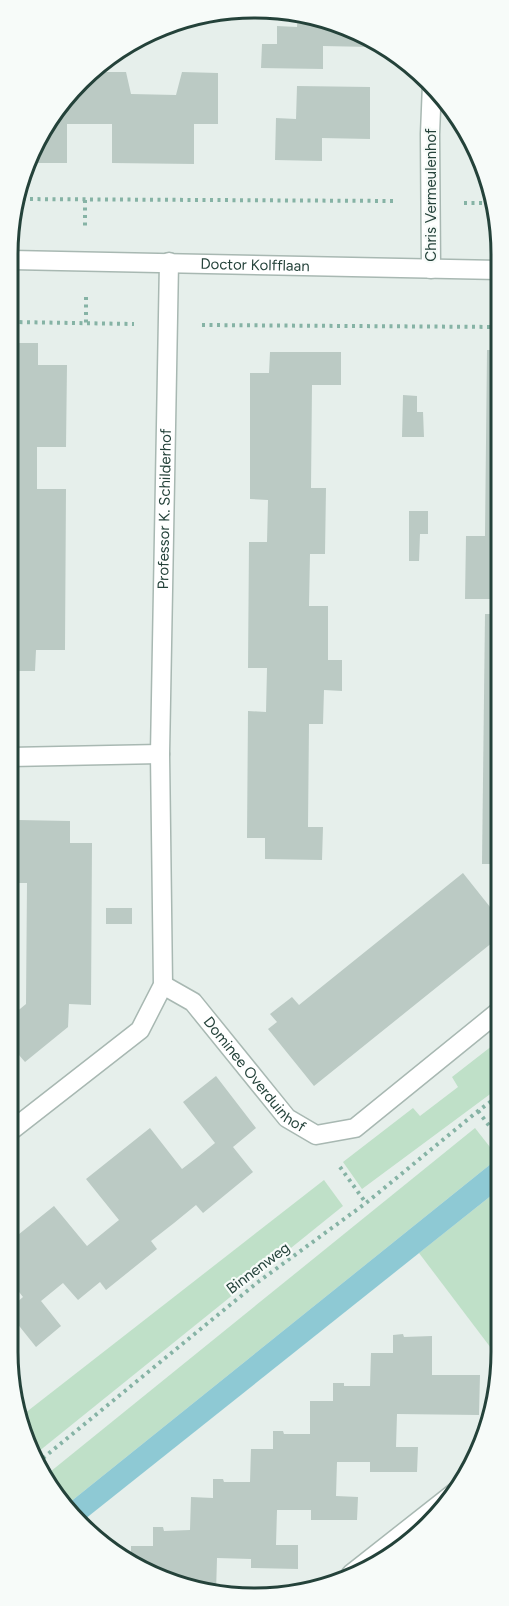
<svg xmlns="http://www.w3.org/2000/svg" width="509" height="1606" viewBox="0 0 509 1606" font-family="Figtree,sans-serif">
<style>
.green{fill:#bfe0c8}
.water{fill:#8ec9d4}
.building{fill:#bbcac4}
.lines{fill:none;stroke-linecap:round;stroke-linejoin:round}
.street-casing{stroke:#a8b8b2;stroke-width:21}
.path{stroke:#86b3a5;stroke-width:4;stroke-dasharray:3 4.5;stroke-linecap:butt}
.street{stroke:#fff;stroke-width:18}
.labels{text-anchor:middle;stroke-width:4.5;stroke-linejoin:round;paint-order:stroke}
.street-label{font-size:15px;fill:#24423a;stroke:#f7fbf9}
.rim{fill:none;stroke:#24423a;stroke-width:3}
</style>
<rect width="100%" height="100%" fill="#e6efeb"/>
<!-- green -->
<g class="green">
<polygon points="497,1042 497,1089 362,1189 343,1162 413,1108 420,1116 458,1087 452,1077"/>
<polygon points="475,1128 497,1156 497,1159 64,1507 45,1476"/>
<polygon points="324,1180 343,1206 33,1456 26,1446 20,1417"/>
<polygon points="497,1191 497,1356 419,1253"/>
</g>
<!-- water -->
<polygon class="water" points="497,1159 497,1191 80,1523 69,1515 64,1507"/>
<!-- building -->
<g class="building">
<polygon points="298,12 303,12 371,38 371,47 323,46 323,69 261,68 262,44 277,44 277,26 297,27"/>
<polygon points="94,72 126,72 131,94 176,95 182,72 218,73 218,124 194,124 194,164 112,163 112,124 67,124 67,163 30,163 49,117"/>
<polygon points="297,86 370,87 370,139 322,138 322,161 275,160 276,118 296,119"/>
<polygon points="12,343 38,343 38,365 67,365 66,447 37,447 37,489 66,489 65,650 36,650 35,671 10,671"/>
<polygon points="487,350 499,350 498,599 465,599 466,536 485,536"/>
<polygon points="270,352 341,352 341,385 312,385 311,488 326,488 325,554 310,554 309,606 328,606 328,660 342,660 342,691 324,690 323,724 309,724 308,827 323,827 322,860 265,859 265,838 247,838 248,711 266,712 267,668 248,668 249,542 267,542 268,500 250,499 250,373 269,373"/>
<polygon points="403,395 417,396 417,412 423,412 424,437 402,437"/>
<polygon points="409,511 428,511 428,534 420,534 419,561 409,561"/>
<polygon points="485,614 498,614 498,864 482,864"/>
<polygon points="18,820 70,821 70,843 92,843 91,1005 69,1004 68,1027 25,1062 12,1047 9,1049 9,1018 26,1004 27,883 9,883 10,842 19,842"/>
<polygon points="463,873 498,917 498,938 314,1086 268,1029 277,1022 270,1014 292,997 299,1005"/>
<rect x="106" y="908" width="26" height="16"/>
<polygon points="216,1076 256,1128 233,1147 253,1172 203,1213 196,1205 174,1223 151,1241 157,1249 106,1290 100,1282 78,1300 63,1283 41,1301 61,1326 36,1347 8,1312 8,1310 23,1297 8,1278 8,1243 54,1206 87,1246 119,1220 86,1179 150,1128 182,1169 199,1156 215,1143 183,1102"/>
<polygon points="403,1334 404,1337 432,1336 432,1375 480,1375 479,1415 397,1414 396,1447 418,1447 417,1472 370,1472 370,1462 337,1462 336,1496 358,1497 357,1520 311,1520 311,1510 277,1510 276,1545 298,1545 298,1569 251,1568 251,1559 217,1558 216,1593 238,1593 238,1595 223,1596 145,1573 131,1562 131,1546 153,1546 153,1527 163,1527 164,1531 190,1530 191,1497 213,1498 213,1479 223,1479 224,1482 250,1482 251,1449 273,1449 273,1431 283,1431 284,1434 310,1434 310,1401 333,1401 333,1383 344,1383 344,1386 370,1386 371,1353 393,1353 393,1335"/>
</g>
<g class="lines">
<!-- street casing -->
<g class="street-casing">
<g id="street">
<path id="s1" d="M12,260L499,270"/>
<polyline points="431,269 430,134 432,84"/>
<polyline points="10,757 160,754"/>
<path id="s2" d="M163,985L193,1002L287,1118L316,1135L355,1128L498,1012"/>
<path id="s3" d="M8,1133L140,1030L163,985L160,754L169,262"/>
<polyline points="351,1574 459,1489"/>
</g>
</g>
<!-- path -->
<g class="path">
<polyline points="15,199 395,201"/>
<polyline points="85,200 85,227"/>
<polyline points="464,203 494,203"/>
<polyline points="86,297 86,323"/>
<polyline points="12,322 134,324"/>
<polyline points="202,325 499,327"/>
<polyline points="478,1111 497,1136"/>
<polyline points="340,1167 366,1203"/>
<polyline points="37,1463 258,1282 366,1203 478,1111 497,1097"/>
</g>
<!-- street -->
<use href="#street" class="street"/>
</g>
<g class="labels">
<!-- street labels -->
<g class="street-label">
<text transform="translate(431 195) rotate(-90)" y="5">Chris Vermeulenhof</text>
<text dy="5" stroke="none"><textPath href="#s1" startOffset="243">Doctor Kolfflaan</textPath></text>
<text dy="5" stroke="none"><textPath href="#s3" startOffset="694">Professor K. Schilderhof</textPath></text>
<text dy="5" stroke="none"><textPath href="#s2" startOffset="130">Dominee Overduinhof</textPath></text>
<text transform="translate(258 1268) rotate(-37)" y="5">Binnenweg</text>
</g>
</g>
<!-- crop -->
<path d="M0 0H509V1606H0ZM254 18H255A236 236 0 0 1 491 254V1352A236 236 0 0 1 255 1588H254A236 236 0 0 1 18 1352V254A236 236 0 0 1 254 18Z" fill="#f7fbf9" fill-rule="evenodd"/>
<path class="rim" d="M254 18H255A236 236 0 0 1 491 254V1352A236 236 0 0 1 255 1588H254A236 236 0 0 1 18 1352V254A236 236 0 0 1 254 18Z"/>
</svg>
